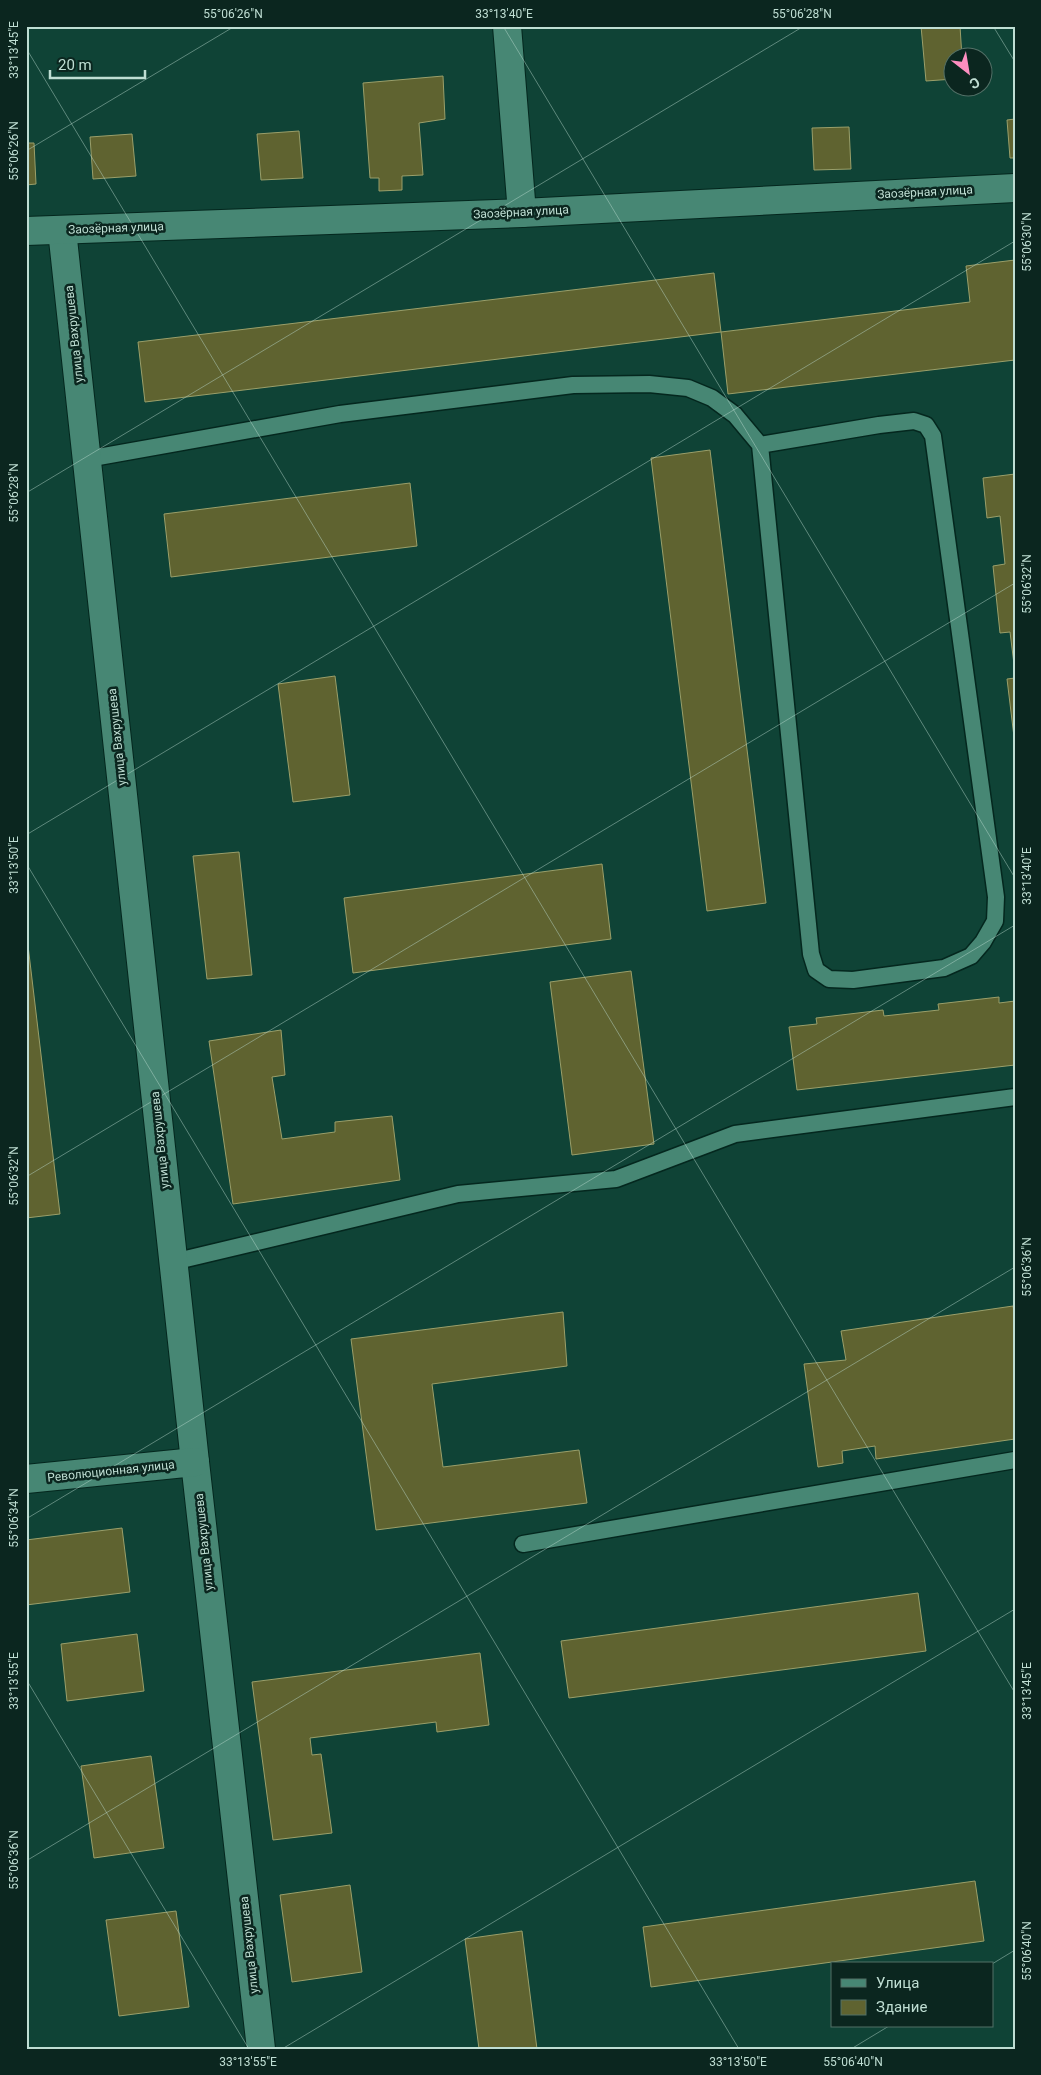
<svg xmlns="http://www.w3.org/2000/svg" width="1041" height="2075" viewBox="0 0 1041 2075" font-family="Roboto,sans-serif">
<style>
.building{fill:#5f6330;stroke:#9a9f6a}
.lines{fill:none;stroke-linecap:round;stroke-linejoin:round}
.service-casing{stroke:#04271e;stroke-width:19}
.minor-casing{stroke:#04271e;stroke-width:30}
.service{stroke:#478774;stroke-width:16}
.minor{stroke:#478774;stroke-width:28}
.ticks{fill:none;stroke:#bfded3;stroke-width:1;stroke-opacity:0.45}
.labels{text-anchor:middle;stroke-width:5;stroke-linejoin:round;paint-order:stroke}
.street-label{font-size:12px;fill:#bfded3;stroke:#0b261f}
.neatline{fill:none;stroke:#bfded3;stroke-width:2}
.ticks-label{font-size:12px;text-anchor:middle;fill:#bfded3}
</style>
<rect width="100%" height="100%" fill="#0f4336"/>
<!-- building -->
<g class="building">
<polygon points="921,26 960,26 962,58 954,58 954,79 926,81"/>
<polygon points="443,76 445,119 419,123 423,175 402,176 402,190 379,191 379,178 370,178 363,83"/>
<polygon points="1015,119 1015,158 1010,158 1007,120"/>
<polygon points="849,127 851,169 814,170 812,128"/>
<polygon points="299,131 303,178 261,180 257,134"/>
<polygon points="132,134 136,176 93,179 90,137"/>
<polygon points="26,143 34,143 36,184 26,185"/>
<polygon points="1015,260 1015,360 728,394 721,332 970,302 966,266"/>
<polygon points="714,273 721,332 145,402 138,342"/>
<polygon points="710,450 766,903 707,911 651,458"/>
<polygon points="1015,474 1015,672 1010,632 1000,633 993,566 1005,564 1000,516 987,518 983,478"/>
<polygon points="410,483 417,546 171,577 164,514"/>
<polygon points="335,676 350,795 293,802 278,684"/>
<polygon points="1015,678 1015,745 1007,679"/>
<polygon points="239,852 252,975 207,979 193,856"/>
<polygon points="602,864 611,939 353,973 344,898"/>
<polygon points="27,937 60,1214 26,1218 26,938"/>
<polygon points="631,971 654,1144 572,1155 550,982"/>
<polygon points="999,997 999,1003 1015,1001 1015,1065 797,1090 789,1027 817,1024 816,1018 883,1010 884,1016 939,1010 938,1004"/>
<polygon points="281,1030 285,1075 272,1077 282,1139 335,1132 335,1122 392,1116 400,1180 233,1204 209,1041"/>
<polygon points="1013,1306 1015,1317 1015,1439 876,1459 875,1446 842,1451 843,1463 818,1467 804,1364 846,1360 841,1331"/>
<polygon points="563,1312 567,1366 432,1384 443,1467 579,1450 587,1503 376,1530 351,1339"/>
<polygon points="122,1528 130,1592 26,1605 26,1540"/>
<polygon points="918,1593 926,1651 569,1698 561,1641"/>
<polygon points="137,1634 144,1691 67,1701 61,1644"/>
<polygon points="480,1653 489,1725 437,1732 436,1722 310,1738 312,1755 321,1754 332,1833 273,1840 252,1682"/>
<polygon points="151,1756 164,1848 94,1858 81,1766"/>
<polygon points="975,1881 984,1941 651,1987 643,1927"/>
<polygon points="350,1885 362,1972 292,1982 280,1895"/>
<polygon points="176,1911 189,2007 119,2016 106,1920"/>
<polygon points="522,1931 537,2049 479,2049 465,1939"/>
</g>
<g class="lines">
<!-- service casing -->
<g class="service-casing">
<g id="service">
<polyline points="87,459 340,414 573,385 649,384 688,388 712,398 735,415 760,445 811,954 816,970 829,979 853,980 944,968 971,956 983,942 995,921 996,897 933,436 926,425 914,421 879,425 760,445"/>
<polyline points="173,1262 458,1194 616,1179 735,1134 1015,1097"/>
<polyline points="523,1544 1015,1460"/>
</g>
</g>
<!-- minor casing -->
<g class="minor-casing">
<g id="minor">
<polyline points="507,26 522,213"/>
<polyline points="62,230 195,1462 261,2049"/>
<polyline points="26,231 522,213 1015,188"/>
<polyline points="26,1479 195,1462"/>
</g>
</g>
<!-- service -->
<use href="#service" class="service"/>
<!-- minor -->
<use href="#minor" class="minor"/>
</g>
<!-- ticks -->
<path class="ticks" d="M503,26L1015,878M993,26L1015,62M26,48L1015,1693M26,151L235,26M26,493L804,26M26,835L1015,241M26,863L739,2049M26,1177L1015,583M26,1519L1015,925M26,1679L249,2049M26,1861L1015,1267M992,1964L1015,1950M282,2049L1015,1609M851,2049L889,2026"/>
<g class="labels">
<!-- street labels -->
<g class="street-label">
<text transform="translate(925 192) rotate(-3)" y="4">Заозёрная улица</text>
<text transform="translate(521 212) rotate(-3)" y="4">Заозёрная улица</text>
<text transform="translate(116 228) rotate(-2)" y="4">Заозёрная улица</text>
<text transform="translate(74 334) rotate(-96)" y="4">улица Вахрушева</text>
<text transform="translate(117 737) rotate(-96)" y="4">улица Вахрушева</text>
<text transform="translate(160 1140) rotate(-96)" y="4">улица Вахрушева</text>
<text transform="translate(111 1471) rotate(-6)" y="4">Революционная улица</text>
<text transform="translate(204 1542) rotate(-96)" y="4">улица Вахрушева</text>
<text transform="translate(249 1945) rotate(-96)" y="4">улица Вахрушева</text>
</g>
</g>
<!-- border -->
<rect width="1041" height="2075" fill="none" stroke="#0b261f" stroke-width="55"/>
<!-- legend -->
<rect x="831" y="1962" width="162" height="65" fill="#0b261f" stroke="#537067"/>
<rect x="841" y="1979" width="25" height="8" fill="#478774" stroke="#537067"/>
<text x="876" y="1988" font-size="15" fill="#bfded3">Улица</text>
<rect x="841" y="2000" width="25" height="15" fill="#5f6330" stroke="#537067"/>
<text x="876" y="2012" font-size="15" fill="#bfded3">Здание</text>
<!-- north arrow -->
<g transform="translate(968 72) rotate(149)"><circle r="24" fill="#0b261f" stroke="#537067"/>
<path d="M0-4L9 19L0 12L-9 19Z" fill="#fd8ec0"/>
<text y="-8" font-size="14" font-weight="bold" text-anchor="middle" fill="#bfded3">С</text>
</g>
<!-- scale -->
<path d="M50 70v8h95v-8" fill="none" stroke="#bfded3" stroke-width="2.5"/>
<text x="58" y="70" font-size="15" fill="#bfded3" stroke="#0b261f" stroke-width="4" paint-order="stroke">20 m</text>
<rect x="28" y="28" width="986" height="2020" class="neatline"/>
<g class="ticks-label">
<text x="233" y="18">55°06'26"N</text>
<text x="504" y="18">33°13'40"E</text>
<text x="802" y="18">55°06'28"N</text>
<text transform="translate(14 50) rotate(-90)" y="4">33°13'45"E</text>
<text transform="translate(14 151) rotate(-90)" y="4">55°06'26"N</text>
<text transform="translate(1027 242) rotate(-90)" y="4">55°06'30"N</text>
<text transform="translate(14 493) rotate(-90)" y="4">55°06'28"N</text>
<text transform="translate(1027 584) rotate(-90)" y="4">55°06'32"N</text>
<text transform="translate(14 865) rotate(-90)" y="4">33°13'50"E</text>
<text transform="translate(1027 876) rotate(-90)" y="4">33°13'40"E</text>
<text transform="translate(14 1176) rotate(-90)" y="4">55°06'32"N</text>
<text transform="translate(1027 1267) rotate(-90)" y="4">55°06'36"N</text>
<text transform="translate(14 1518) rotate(-90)" y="4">55°06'34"N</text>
<text transform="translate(14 1681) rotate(-90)" y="4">33°13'55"E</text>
<text transform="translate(1027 1691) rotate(-90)" y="4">33°13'45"E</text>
<text transform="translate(14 1860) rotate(-90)" y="4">55°06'36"N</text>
<text transform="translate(1027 1951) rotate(-90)" y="4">55°06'40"N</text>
<text x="248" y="2066">33°13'55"E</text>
<text x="738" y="2066">33°13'50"E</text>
<text x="853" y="2066">55°06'40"N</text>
</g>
</svg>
